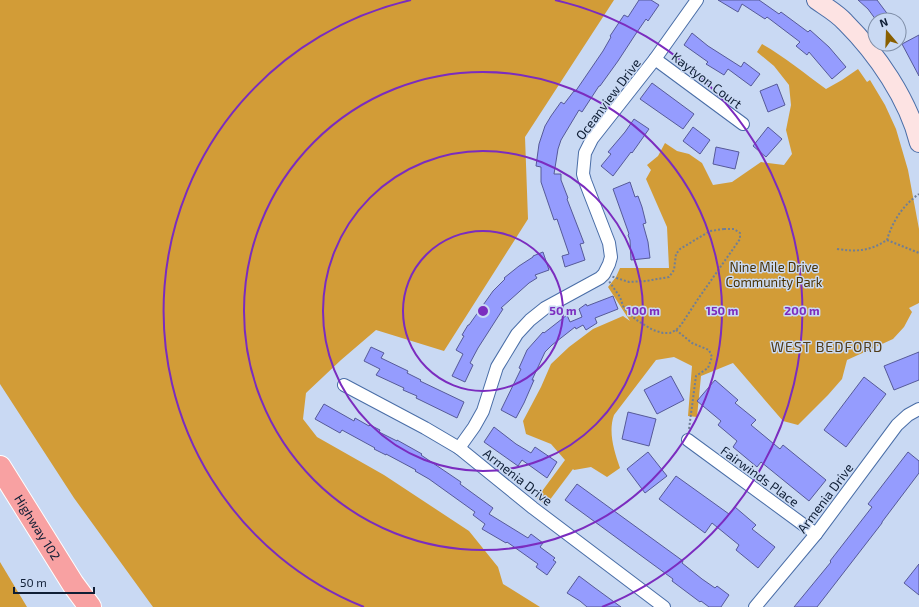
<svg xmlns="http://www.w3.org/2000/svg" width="919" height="607" viewBox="0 0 919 607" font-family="'Exo 2',sans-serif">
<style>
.green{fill:#d29c37}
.building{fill:#959cfe;stroke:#565a98}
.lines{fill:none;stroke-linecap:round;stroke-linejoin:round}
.street-casing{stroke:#4a6ea7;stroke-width:14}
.secondary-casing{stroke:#4a6ea7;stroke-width:20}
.highway-casing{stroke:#fff;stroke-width:24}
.path{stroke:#6f7e97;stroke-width:2;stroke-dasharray:2 2;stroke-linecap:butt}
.street{stroke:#fff;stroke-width:12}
.secondary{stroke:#fde3e3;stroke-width:18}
.highway{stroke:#f8a1a2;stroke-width:22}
.ring{fill:none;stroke:#7b2cbf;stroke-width:2}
.labels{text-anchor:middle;stroke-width:3;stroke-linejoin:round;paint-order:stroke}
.street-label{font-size:13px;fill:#0f1e35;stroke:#c9d9f3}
.park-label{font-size:13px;fill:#483100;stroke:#c9d9f3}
.neighbourhood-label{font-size:14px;letter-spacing:1px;fill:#503b16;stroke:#c9d9f3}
.centre{fill:#7b2cbf;stroke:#c9d9f3;stroke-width:2}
.ring-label{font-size:12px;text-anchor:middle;font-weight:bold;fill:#7b2cbf;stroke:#c9d9f3;stroke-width:3;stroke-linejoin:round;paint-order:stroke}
</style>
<rect width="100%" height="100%" fill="#c9d9f3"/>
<!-- green -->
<g class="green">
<polygon points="0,0 614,0 525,137 528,219 444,351 376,330 341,360 306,393 303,419 317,437 384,475 469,531 498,567 503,584 540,607 153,607 74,498 0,384"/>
<path d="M762,44C785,57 805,74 826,89L842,80L858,69L867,82L870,80L885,105L896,129L908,170L919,229V303L909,308L912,312L904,327L893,339L847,360L842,379L828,395L798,425L783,421L733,363L701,376L697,417L688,416L692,366L674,357L656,360L614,415C608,432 614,451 620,468L607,477L591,467L574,470L573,469L546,505L537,498L565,460L551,444L526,434L523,421L541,387L551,364L569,347L593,329L623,316L630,321L608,287L616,277L620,268H669L667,227L646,179L651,170L647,165L658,156L665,143L677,151L689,154L702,163L713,185L732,182L761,162L784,165L792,154L786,130L791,105L789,85L774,66L757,52Z"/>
<polygon points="0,562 27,607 0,607"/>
</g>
<!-- building -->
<g class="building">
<polygon points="639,0 651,0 659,5 648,21 646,19 635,35 618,61 600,86 599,86 582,112 579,110 561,140 558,149 554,174 561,174 561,180 568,198 567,199 584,243 580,244 585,260 565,267 562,256 569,254 557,219 554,220 541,182 541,167 536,166 539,144 545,126 551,116 561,102 564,104 574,91 575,92 603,51 611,37 610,36 624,15 628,17"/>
<polygon points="718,0 759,0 779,14 781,12 808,32 810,30 829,47 846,67 832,79 809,52 807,55 796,46 800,42 767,17 765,19 742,4 738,12"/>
<polygon points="858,0 877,0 892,20 876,20 868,9"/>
<polygon points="692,33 708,46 741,67 744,62 760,74 751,86 728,69 724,75 706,64 708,62 684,45"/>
<polygon points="919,35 919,76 902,44"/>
<polygon points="652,83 694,114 683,129 640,99"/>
<polygon points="777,84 785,105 768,112 760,91"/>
<polygon points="634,119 649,129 637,146 632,153 631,152 613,176 601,166 611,154 608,152 625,132"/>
<polygon points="693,127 710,140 700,154 683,141"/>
<polygon points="768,127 782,139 766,157 753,146"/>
<polygon points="716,147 739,152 735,169 713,164"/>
<polygon points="630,182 635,197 638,196 642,207 646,223 643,224 648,242 650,258 631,260 630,240 628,235 629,234 613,189"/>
<polygon points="543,252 549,270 535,275 537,278 529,283 501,308 503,309 478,348 470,363 473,365 465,382 452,376 463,354 456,350 464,336 462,335 468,325 469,325 493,291 505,279 504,278 519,266 533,257 533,256"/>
<polygon points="613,296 618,309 595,318 597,323 586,330 583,325 576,329 575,327 552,345 545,352 532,380 534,380 524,403 516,418 501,410 521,369 519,368 527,350 543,332 544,333 567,315 570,322 582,317 579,309 586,304 587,306"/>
<polygon points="371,347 384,353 381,358 408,371 407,373 421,380 420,381 464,402 457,418 416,398 417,396 403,390 404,388 376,375 380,369 364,361"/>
<polygon points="919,352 919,380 894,390 884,366"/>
<polygon points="671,376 684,400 657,414 644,390"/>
<polygon points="864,377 886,394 846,447 824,430"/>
<polygon points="715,380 738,400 735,403 756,420 751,425 780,449 783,445 826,480 809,501 761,462 757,467 733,447 737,441 718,425 721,421 697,401"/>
<polygon points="324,404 354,421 355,418 369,426 370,425 380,430 379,432 397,441 397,440 422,454 421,455 461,482 460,484 493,508 489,514 528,538 531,534 543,543 540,547 555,558 553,560 556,562 547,575 536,567 538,564 507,542 506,543 482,529 485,524 473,515 475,512 429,479 415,471 416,470 386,454 386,455 374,449 375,448 342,430 340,433 315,419"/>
<polygon points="628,412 656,419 649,446 622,439"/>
<polygon points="494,427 516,444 531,453 535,447 557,462 547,478 522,460 518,466 484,442"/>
<polygon points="648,452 667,476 645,493 627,469"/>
<polygon points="908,452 919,461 919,473 882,522 882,523 817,607 794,607 831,562 830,561 872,507 868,504"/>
<polygon points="676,476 729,514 735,507 756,525 752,529 775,547 758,568 736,550 739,545 712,523 705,533 659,499"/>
<polygon points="577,484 683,561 682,563 702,579 715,588 717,586 729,595 721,607 709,607 701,601 700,602 672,581 673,579 565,500"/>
<polygon points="919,564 919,595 904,583"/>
<polygon points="579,576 595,588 621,607 587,607 580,601 567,593"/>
</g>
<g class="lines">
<!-- street casing -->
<g class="street-casing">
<g id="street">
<polyline points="655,59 743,124"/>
<polyline points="344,385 425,428 459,448 533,508 664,607"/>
<polyline points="688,440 816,534"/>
<polyline points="459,448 474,427 483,411 497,367 517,334 530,320 545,308 600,278 604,274 609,264 611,257 609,243 585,181 583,174 585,153 592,139 655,59 697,0"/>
<polyline points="755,607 816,534 897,425 908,415 919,409"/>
</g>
</g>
<!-- secondary casing -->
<g class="secondary-casing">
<path id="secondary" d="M816,0C826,7 837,13 845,22C877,54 908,99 919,143"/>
</g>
<!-- highway casing -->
<g class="highway-casing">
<g id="highway">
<path id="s1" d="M0,467L73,584L90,607"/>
</g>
</g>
<!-- path -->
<g class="path">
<polygon points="724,229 734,229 740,233 740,239 698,299 681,325 676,330 670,333 663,333 653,330 638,321 628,313 623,306 620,297 604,274 629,282 646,281 669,277 674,270 676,254 680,249 710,231"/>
<polyline points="887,240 919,253"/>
<path d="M837,249C857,252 870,251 887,240C892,222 903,205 919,194"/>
<polyline points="676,330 692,343 709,350 712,357 708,368 696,376 689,429"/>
</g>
<!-- street -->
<use href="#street" class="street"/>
<!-- secondary -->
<use href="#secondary" class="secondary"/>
<!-- highway -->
<use href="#highway" class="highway"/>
</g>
<!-- distance rings -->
<g class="ring">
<circle cx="483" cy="311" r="80"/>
<circle cx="483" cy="311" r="160"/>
<circle cx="483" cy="311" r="239"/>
<path d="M364 607A319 319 0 0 1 411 0M555 0A319 319 0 0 1 602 607"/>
</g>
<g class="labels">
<!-- street labels -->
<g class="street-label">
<text transform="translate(707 80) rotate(37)" y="5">Kaytyon Court</text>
<text transform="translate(608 99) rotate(-53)" y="5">Oceanview Drive</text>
<text transform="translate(760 476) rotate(36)" y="5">Fairwinds Place</text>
<text transform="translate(518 477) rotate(38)" y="5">Armenia Drive</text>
<text transform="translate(825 498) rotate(-53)" y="5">Armenia Drive</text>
<text dy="5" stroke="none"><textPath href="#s1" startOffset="71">Highway 102</textPath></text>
</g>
<!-- park labels -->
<g class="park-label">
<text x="774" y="272">Nine Mile Drive<tspan x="774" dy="15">Community Park</tspan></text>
</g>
<!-- neighbourhood labels -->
<g class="neighbourhood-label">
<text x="827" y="352">WEST BEDFORD</text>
</g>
</g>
<circle cx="483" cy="311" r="6" class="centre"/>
<g class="ring-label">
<text x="563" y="315">50 m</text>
<text x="643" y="315">100 m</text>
<text x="722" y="315">150 m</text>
<text x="802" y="315">200 m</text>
</g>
<!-- north arrow -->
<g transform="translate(887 32) rotate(341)"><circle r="19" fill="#c9d9f3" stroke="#7f8ea7"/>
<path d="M0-3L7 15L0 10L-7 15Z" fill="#895f00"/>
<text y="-6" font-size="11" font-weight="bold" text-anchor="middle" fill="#0f1e35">N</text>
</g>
<!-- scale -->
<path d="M14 587v6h80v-6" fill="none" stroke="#0f1e35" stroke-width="2"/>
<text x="20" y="587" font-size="12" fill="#0f1e35" stroke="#c9d9f3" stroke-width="3" paint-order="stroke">50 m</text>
</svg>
